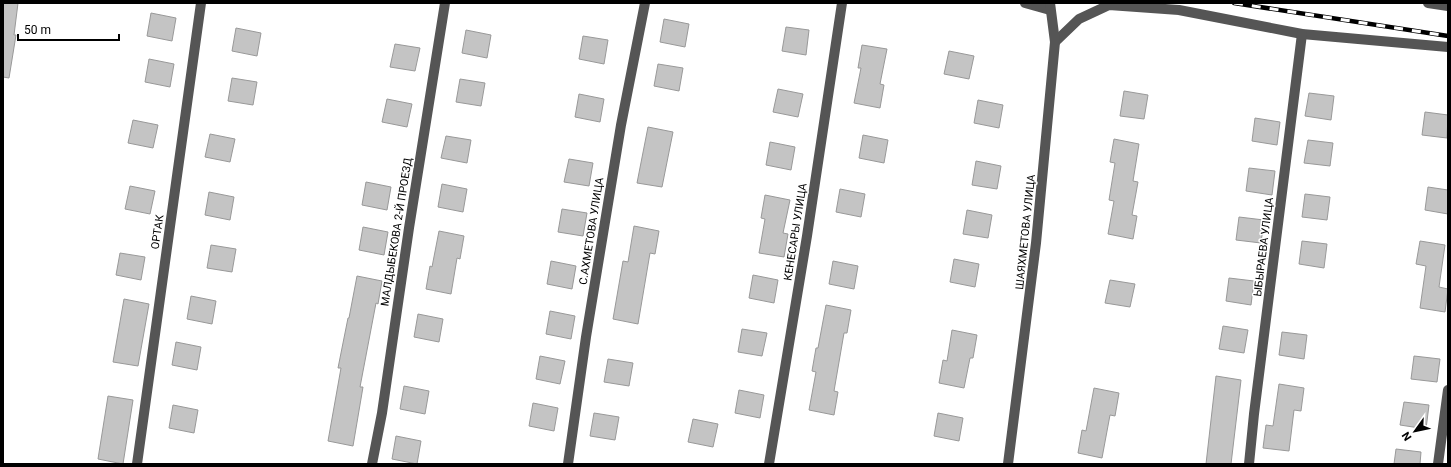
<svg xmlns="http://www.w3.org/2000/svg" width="1451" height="467" viewBox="0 0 1451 467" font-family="Roboto,sans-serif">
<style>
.building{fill:#c4c4c4;stroke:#999}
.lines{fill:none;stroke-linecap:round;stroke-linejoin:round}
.minor{stroke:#555;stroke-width:10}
.rail-casing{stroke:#000;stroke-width:4.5}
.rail{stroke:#fff;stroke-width:3;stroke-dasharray:9;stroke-linecap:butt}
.labels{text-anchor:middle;stroke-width:3;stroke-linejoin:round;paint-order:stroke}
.street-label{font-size:11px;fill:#000;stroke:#fff}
</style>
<rect width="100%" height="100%" fill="#fff"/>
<!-- building -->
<g class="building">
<polygon points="3,3 18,3 14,35 16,35 9,78 3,77"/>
<polygon points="151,13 176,18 172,41 147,36"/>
<polygon points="664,19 689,24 685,47 660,42"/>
<polygon points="786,27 809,30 806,55 782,51"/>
<polygon points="236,28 261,33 257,56 232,51"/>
<polygon points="466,30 491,35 487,58 462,53"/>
<polygon points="583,36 608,40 604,64 579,59"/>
<polygon points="395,44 420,48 415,71 390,67"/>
<polygon points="862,45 887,49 880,84 884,85 880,108 854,103 861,68 858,68"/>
<polygon points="949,51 974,56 969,79 944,74"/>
<polygon points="149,59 174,64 170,87 145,82"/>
<polygon points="658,64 683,68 679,91 654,86"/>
<polygon points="232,78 257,82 253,105 228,101"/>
<polygon points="460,79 485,83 481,106 456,102"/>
<polygon points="778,89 803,94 798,117 773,112"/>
<polygon points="1124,91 1148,95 1144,119 1120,116"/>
<polygon points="1309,93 1334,96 1331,120 1305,116"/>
<polygon points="579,94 604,99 600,122 575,117"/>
<polygon points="387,99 412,104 407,127 382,122"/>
<polygon points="978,100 1003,105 999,128 974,123"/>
<polygon points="1425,112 1448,115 1447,138 1422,135"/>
<polygon points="1255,118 1280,122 1277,145 1252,141"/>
<polygon points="133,120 158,125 153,148 128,143"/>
<polygon points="648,127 673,132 662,187 637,183"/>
<polygon points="210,134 235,139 230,162 205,157"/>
<polygon points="863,135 888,140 884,163 859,158"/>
<polygon points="446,136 471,140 467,163 441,158"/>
<polygon points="1114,139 1139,144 1133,181 1138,182 1132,215 1137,216 1133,239 1108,234 1114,201 1109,200 1115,163 1110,162"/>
<polygon points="1308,140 1333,143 1330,166 1304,163"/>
<polygon points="770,142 795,147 791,170 766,165"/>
<polygon points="569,159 593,163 589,186 564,182"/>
<polygon points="976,161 1001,166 997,189 972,185"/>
<polygon points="1249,168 1275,171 1272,195 1246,191"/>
<polygon points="366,182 391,187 387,210 362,205"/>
<polygon points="442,184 467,189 463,212 438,207"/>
<polygon points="130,186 155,191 150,214 125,209"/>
<polygon points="1428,187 1448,190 1448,214 1425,210"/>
<polygon points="840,189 865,194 861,217 836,212"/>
<polygon points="209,192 234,197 230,220 205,215"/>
<polygon points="1305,194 1330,197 1327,220 1302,217"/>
<polygon points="765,195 790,200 783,233 788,234 784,257 759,253 765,219 761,218"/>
<polygon points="562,209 587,213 583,236 558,232"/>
<polygon points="967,210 992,215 988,238 963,234"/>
<polygon points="1239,217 1264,220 1261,243 1236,240"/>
<polygon points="634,226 659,231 655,254 650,253 638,324 613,319 623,261 628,262"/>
<polygon points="363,227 388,232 384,255 359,250"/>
<polygon points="439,231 464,236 460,259 457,258 451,294 426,289 430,266 432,267"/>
<polygon points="1302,241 1327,244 1324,268 1299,264"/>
<polygon points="1420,241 1445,245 1439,287 1448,289 1445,312 1420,308 1426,266 1416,264"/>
<polygon points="211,245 236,249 232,272 207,268"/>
<polygon points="120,253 145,257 141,280 116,275"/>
<polygon points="954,259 979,264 975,287 950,282"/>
<polygon points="551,261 576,266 572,289 547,284"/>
<polygon points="833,261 858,266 854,289 829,284"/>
<polygon points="753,275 778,280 774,303 749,298"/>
<polygon points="357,276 382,281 378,304 376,303 360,387 363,387 353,446 328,441 341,368 338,368 348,318 349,318"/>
<polygon points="1229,278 1254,281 1251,305 1226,301"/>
<polygon points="1110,280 1135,284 1130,307 1105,303"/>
<polygon points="191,296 216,301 212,324 187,319"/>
<polygon points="124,299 149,304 138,366 113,362"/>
<polygon points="826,305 851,310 847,333 844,333 834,391 838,392 834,415 809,410 816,372 812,371 816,348 818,348"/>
<polygon points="550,311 575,316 571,339 546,334"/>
<polygon points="418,314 443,319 439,342 414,337"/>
<polygon points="1223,326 1248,330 1244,353 1219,349"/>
<polygon points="742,329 767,333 762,356 738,352"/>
<polygon points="952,330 977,335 973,358 970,358 964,388 939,383 943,360 947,361"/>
<polygon points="1282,332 1307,335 1304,359 1279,355"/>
<polygon points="176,342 201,347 197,370 172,365"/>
<polygon points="540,356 565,361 560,384 536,379"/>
<polygon points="1414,356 1440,359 1437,382 1411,379"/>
<polygon points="608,359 633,363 629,386 604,382"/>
<polygon points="1216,376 1241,380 1231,464 1206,464"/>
<polygon points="1279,384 1304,388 1301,411 1294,410 1289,451 1263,448 1266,425 1273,426"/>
<polygon points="404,386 429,391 425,414 400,409"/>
<polygon points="1094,388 1119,393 1115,416 1110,415 1102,458 1078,453 1082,430 1086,431"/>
<polygon points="739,390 764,395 760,418 735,413"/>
<polygon points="108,396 133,400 123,464 98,459"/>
<polygon points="1404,402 1429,405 1426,429 1400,425"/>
<polygon points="533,403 558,408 554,431 529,426"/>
<polygon points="173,405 198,410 194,433 169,428"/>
<polygon points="594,413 619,417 615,440 590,436"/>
<polygon points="938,413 963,418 959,441 934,436"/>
<polygon points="693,419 718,424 713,447 688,442"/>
<polygon points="396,436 421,441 417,464 392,459"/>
<polygon points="1396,449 1421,452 1420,464 1394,464"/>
</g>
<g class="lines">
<!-- minor -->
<g class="minor">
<polyline points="1025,3 1050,10"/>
<polyline points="1428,3 1448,6"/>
<polyline points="1055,42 1079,19 1109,5 1179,10 1302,34 1448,47"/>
<polyline points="137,464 201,3"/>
<polyline points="372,464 382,413 409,228 445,3"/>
<polyline points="568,464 586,337 621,125 645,3"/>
<polyline points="769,464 807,236 842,3"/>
<polyline points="1008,464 1036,243 1055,42 1050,3"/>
<polyline points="1249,464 1254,414 1302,34"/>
<polyline points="1438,464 1448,390"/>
</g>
<!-- rail casing -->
<g class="rail-casing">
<polyline id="rail" points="1234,3 1448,36"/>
</g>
<!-- rail -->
<use href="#rail" class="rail"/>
</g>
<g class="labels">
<!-- street labels -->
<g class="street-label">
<text transform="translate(591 231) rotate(-81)" y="4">С.АХМЕТОВА УЛИЦА</text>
<text transform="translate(157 232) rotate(-82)" y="4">ОРТАК</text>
<text transform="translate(396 232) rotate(-81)" y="4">МАЛДЫБЕКОВА 2-Й ПРОЕЗД</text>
<text transform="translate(795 232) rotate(-81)" y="4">КЕНЕСАРЫ УЛИЦА</text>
<text transform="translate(1025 232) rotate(-84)" y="4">ШАЯХМЕТОВА УЛИЦА</text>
<text transform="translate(1263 247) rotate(-83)" y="4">ЫБЫРАЕВА УЛИЦА</text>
</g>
</g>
<!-- border -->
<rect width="1451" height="467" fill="none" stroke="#000000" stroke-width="8"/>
<!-- north arrow -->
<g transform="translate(1415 431) rotate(237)" stroke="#ffffff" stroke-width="3" paint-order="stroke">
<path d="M0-3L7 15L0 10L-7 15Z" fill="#000000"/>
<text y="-6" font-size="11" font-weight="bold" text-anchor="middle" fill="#000000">N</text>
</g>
<!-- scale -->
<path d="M18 34v6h101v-6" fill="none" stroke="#000000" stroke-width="2"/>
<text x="24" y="34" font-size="12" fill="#000000" stroke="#ffffff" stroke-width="3" paint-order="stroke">50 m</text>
</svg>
